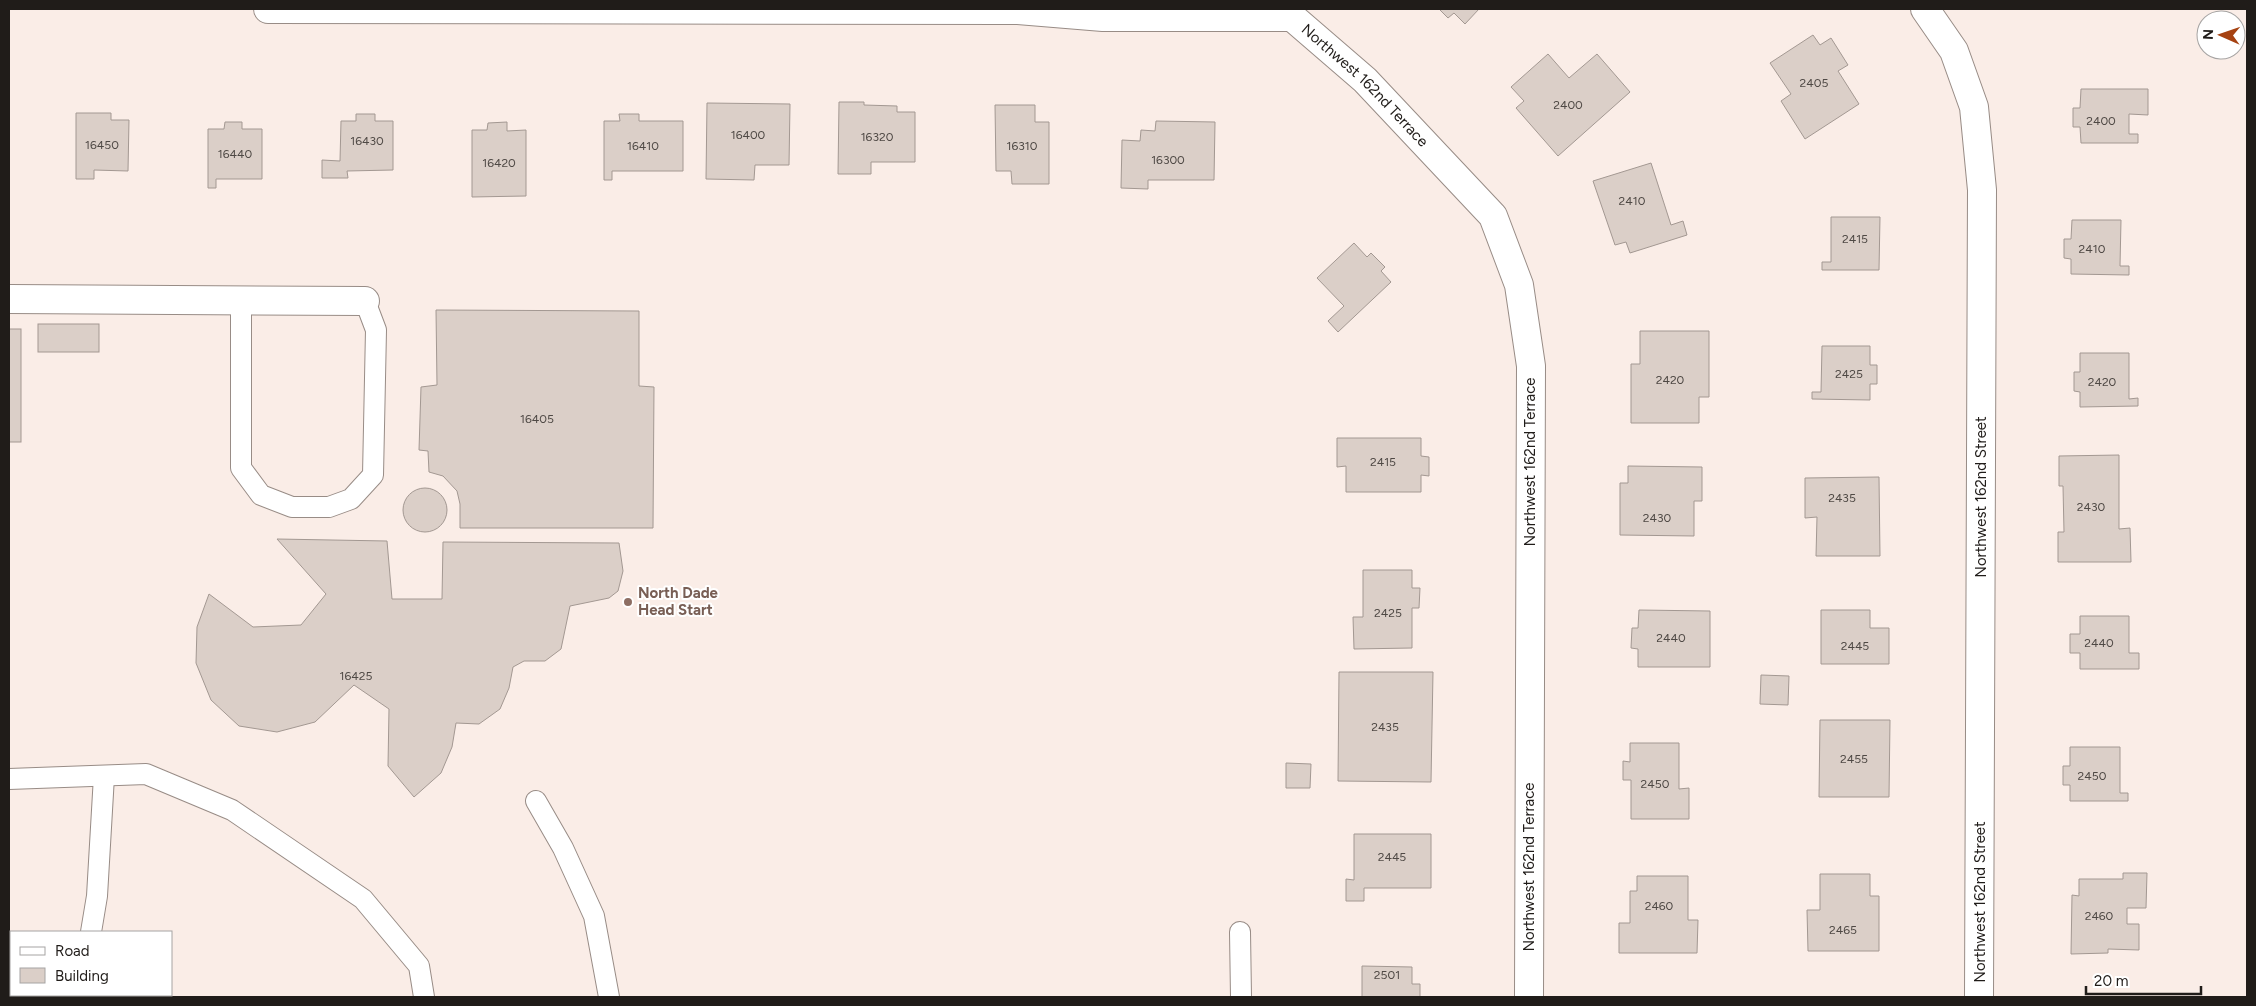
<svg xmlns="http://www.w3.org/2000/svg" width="2256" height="1006" viewBox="0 0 2256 1006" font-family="Figtree,sans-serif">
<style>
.building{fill:#dbcfc8;stroke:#a39892}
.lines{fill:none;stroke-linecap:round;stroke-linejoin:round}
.lane-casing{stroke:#988c86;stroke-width:22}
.street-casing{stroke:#988c86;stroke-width:30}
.lane{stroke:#fff;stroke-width:20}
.street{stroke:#fff;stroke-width:28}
.education-dot{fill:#8d6e63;stroke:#fff;stroke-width:2}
.labels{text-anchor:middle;stroke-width:4;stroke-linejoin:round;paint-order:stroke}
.number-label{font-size:12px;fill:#4f4945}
.street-label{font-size:15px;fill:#201c19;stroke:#fff}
.education-label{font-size:15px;font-weight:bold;fill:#785e54;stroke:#fff;text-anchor:start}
</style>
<rect width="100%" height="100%" fill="#faede7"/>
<!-- building -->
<g class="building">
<polygon points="1439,9 1479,9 1465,24 1454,13 1448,18"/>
<polygon points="1813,35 1820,45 1831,38 1848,65 1838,71 1859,104 1805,139 1781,101 1791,94 1770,63"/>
<polygon points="1548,54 1569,78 1597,54 1630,92 1558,156 1516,108 1524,101 1511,87"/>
<polygon points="2081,89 2148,89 2148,115 2129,114 2129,134 2138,134 2138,143 2081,143 2080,127 2073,127 2073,108 2080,108"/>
<polygon points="839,102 864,102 864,105 897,106 897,112 915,112 915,162 871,162 871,174 838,174"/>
<polygon points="707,103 790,104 789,165 755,165 754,180 706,179"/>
<polygon points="995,105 1035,105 1035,122 1049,122 1049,184 1012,184 1011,171 996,171"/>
<polygon points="76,113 111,113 111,120 129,120 128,171 94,170 94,179 76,179"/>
<polygon points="356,114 375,114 375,121 393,121 393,170 347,171 348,178 322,178 322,160 340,161 341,121 356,121"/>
<polygon points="619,114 639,114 639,121 683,121 683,171 612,171 612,180 604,180 604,121 620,121"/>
<polygon points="1156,121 1215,122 1214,180 1148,180 1148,189 1121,188 1122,140 1140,141 1141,130 1155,131"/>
<polygon points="225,122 242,122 242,129 262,129 262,179 216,179 216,188 208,188 208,129 224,129"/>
<polygon points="507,122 507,131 526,130 526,196 472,197 472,130 487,130 488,123"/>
<polygon points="1651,163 1671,225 1683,221 1687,235 1630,253 1626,242 1615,245 1593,181"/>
<polygon points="1831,217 1880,217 1879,270 1822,270 1822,262 1831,262"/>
<polygon points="2072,220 2121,220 2120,266 2129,266 2129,275 2071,274 2071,259 2064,258 2064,239 2071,239"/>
<polygon points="1354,243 1367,257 1371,253 1385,267 1381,271 1391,282 1338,332 1328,321 1344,306 1317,278"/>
<polygon points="436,310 639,311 639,386 654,387 653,528 460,528 460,504 457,491 443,476 429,472 428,451 419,450 421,387 437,385"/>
<rect x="38" y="324" width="61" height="28"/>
<rect x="9" y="329" width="12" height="113"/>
<polygon points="1640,331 1709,331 1709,397 1699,397 1699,423 1631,423 1631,364 1640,364"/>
<polygon points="1822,346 1870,346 1870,365 1877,365 1877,384 1870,384 1870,400 1812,399 1812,392 1821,392"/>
<polygon points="2080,353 2129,353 2129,399 2138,398 2138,406 2080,407 2080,392 2074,391 2074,372 2080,372"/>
<polygon points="1337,438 1421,438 1421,456 1429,457 1429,476 1421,475 1421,492 1346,492 1346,466 1337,467"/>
<polygon points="2119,455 2119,529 2130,528 2131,562 2058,562 2058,532 2064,532 2063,486 2059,486 2059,456"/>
<polygon points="1628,466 1702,467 1702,501 1694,501 1694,536 1620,535 1620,483 1628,483"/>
<polygon points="1879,477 1880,556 1816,556 1817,517 1805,518 1805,478"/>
<circle cx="425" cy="510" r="22"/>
<polygon points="277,539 387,541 392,599 442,599 443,542 619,543 623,571 618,591 609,598 570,606 561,649 545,661 524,661 513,667 509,688 500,709 479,724 456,723 452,747 441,773 414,797 388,766 389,709 354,685 315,722 277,732 239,726 211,700 196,663 197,627 209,594 253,627 301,625 326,594"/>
<polygon points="1363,570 1412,570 1412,588 1420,588 1419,608 1412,608 1412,648 1354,649 1353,617 1363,617"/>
<polygon points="1639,610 1710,611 1710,667 1638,667 1638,649 1631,648 1632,628 1638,628"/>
<polygon points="1821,610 1870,610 1870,628 1889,628 1889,664 1821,664"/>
<polygon points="2080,616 2129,616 2129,653 2139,653 2139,669 2080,669 2080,653 2070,653 2070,634 2080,634"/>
<polygon points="1339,672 1433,672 1431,782 1338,781"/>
<polygon points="1761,675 1789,676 1788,705 1760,704"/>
<polygon points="1820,720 1890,720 1889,797 1819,797"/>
<polygon points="1630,743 1679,743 1679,789 1689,788 1689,819 1631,819 1631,780 1623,780 1623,761 1630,762"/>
<polygon points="2070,747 2120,747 2120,793 2128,793 2128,801 2070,801 2070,785 2063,785 2063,766 2070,766"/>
<polygon points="1286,763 1311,764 1310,788 1286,788"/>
<polygon points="1354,834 1431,834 1431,888 1364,888 1364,901 1346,901 1346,879 1354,880"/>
<polygon points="2123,873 2147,873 2146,908 2127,908 2127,924 2139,924 2139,950 2108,949 2108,953 2071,954 2072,895 2079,896 2079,879 2123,879"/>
<polygon points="1820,874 1870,874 1870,896 1879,896 1879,951 1808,951 1807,910 1820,910"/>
<polygon points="1637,876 1688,876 1688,920 1698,920 1697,953 1619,953 1619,923 1630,923 1630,891 1637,891"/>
<polygon points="1362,966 1412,967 1412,984 1420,984 1420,997 1362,997"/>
</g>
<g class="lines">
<!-- lane casing -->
<g class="lane-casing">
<g id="lane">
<polyline points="241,300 241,468 261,495 292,507 329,507 351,499 373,475 376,330 365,301"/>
<polyline points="9,779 146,774 232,810 363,899 419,966 424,997"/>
<polyline points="536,801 563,848 594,916 609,997"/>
<polyline points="91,932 97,896 104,776"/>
<polyline points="1240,932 1241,997"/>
<polyline points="78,997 79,995"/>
</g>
</g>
<!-- street casing -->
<g class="street-casing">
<g id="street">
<polyline points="268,9 1018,10 1103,17 1292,17"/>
<path id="s1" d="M1286,9L1292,17L1365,80L1493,216L1519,285L1531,366L1529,997"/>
<polyline points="1925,9 1954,51 1974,107 1982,190 1979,997"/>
<polyline points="9,299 365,301"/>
</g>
</g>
<!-- lane -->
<use href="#lane" class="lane"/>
<!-- street -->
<use href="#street" class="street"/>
</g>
<!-- markers -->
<circle class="education-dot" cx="628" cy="602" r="5"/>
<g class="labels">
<!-- number labels -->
<g class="number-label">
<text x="1814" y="87">2405</text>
<text x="1568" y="109">2400</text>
<text x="2101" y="125">2400</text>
<text x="748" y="139">16400</text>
<text x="877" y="141">16320</text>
<text x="367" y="145">16430</text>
<text x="102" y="149">16450</text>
<text x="643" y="150">16410</text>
<text x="1022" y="150">16310</text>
<text x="235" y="158">16440</text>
<text x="1168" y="164">16300</text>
<text x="499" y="167">16420</text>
<text x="1632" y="205">2410</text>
<text x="1855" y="243">2415</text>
<text x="2092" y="253">2410</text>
<text x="1849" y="378">2425</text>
<text x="1670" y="384">2420</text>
<text x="2102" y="386">2420</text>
<text x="537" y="423">16405</text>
<text x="1383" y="466">2415</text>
<text x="1842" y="502">2435</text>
<text x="2091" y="511">2430</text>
<text x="1657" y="522">2430</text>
<text x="1388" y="617">2425</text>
<text x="1671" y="642">2440</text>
<text x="2099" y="647">2440</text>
<text x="1855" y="650">2445</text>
<text x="356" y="680">16425</text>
<text x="1385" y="731">2435</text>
<text x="1854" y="763">2455</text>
<text x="2092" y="780">2450</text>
<text x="1655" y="788">2450</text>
<text x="1392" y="861">2445</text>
<text x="1659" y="910">2460</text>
<text x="2099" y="920">2460</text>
<text x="1843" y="934">2465</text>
<text x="1387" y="979">2501</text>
</g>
<!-- street labels -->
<g class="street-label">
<text dy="5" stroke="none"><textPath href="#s1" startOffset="110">Northwest 162nd Terrace</textPath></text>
<text transform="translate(1530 462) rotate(-90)" y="5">Northwest 162nd Terrace</text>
<text transform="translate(1981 497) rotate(-90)" y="5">Northwest 162nd Street</text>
<text transform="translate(1529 867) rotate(-90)" y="5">Northwest 162nd Terrace</text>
<text transform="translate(1980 902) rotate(-90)" y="5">Northwest 162nd Street</text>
</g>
<!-- education labels -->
<g class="education-label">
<text x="638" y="598">North Dade<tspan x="638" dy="17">Head Start</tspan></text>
</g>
</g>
<!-- border -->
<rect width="2256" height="1006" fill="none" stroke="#201c19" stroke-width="20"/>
<!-- legend -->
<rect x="10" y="931" width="162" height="65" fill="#ffffff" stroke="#a6a4a3"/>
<rect x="20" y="947" width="25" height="8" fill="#ffffff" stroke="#a6a4a3"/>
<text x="55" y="956" font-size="15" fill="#201c19">Road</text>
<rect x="20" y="968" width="25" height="15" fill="#dbcfc8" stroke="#a6a4a3"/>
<text x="55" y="981" font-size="15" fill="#201c19">Building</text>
<!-- north arrow -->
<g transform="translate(2221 35) rotate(272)"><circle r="24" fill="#ffffff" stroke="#a6a4a3"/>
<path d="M0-4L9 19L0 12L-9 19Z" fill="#a64211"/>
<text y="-8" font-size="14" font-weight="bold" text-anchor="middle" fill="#201c19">N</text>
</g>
<!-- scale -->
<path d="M2086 986v8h115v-8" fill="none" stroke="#201c19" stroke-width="2.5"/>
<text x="2094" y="986" font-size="15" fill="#201c19" stroke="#ffffff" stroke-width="4" paint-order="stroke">20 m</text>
</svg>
